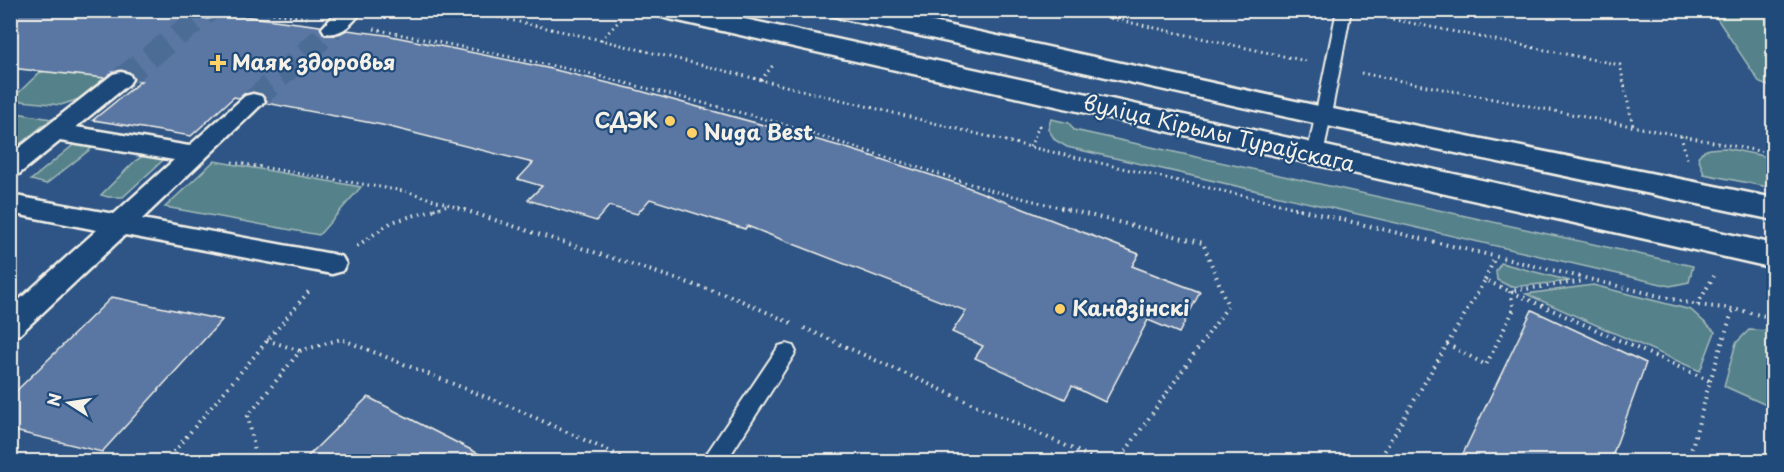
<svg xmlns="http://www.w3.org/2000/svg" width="1784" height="472" viewBox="0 0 1784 472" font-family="'Playpen Sans',sans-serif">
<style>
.green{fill:#55828a;stroke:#a4bab9;stroke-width:1.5}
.building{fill:#5a77a3;stroke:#f4f1e8;stroke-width:1.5}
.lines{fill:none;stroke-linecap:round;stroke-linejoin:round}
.pedestrian-tunnel{stroke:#4c6c94;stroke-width:23;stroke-dasharray:23 12;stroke-linecap:butt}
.service-casing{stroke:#f4f1e8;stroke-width:4}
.pedestrian-casing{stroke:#f4f1e8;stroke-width:5}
.secondary-casing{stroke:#f4f1e8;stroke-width:5}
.path-far1{stroke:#f4f1e8;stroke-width:3;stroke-dasharray:1.5 4;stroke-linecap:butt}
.path{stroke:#f4f1e8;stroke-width:4;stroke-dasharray:1.5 5;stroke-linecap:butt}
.service{fill:#1f4a7a;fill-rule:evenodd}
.pedestrian{fill:#1f4a7a;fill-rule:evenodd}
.secondary{fill:#1f4a7a;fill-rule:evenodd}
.poi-dot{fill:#ffd166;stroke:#1f4a7a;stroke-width:2}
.labels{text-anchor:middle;stroke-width:4.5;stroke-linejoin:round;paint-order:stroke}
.poi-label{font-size:21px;font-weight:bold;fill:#f4f1e8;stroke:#1f4a7a;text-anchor:start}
.street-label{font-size:21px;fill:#f4f1e8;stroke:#1f4a7a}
</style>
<rect width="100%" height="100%" fill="#2e5585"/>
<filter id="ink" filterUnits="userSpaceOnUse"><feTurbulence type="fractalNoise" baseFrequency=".0167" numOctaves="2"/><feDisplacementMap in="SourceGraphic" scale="12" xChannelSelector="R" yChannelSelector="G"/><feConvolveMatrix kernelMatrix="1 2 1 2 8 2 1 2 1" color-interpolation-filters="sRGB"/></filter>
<g filter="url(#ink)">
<!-- green -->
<g class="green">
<polygon points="1712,11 1773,11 1773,88 1760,83"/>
<polygon points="59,67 106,77 79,99 61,105 11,100 39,73"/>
<polygon points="11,112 51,119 11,151"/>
<polygon points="1051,119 1069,123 1074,130 1693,266 1689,282 1670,286 1067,147 1055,140 1048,129"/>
<polygon points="89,132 97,144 46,184 31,180"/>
<polygon points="155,148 174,150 123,197 108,197 101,195 135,161"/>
<path d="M1725,148L1773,158V188L1704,174L1698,157C1704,147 1715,149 1725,148Z"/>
<polygon points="214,161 361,187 319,235 165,207"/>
<polygon points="1501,263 1570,281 1511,287 1497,280 1496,271"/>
<polygon points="1593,285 1691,310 1715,332 1700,371 1526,294"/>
<polygon points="1749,330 1773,331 1773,381 1766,405 1724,386 1736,343"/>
</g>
<!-- building -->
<g class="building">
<polygon points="10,10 196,10 200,17 208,19 217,17 221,13 320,26 325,35 336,35 347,30 386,35 547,68 633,89 843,147 962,185 1139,254 1132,266 1200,292 1179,333 1148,320 1105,402 1072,386 1065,399 975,358 983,346 952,332 966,311 747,226 745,229 650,199 637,214 609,206 596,221 528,200 542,186 518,179 533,163 382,125 266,103 267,100 263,95 254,92 244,94 239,98 234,97 191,136 93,120 141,81 134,81 131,73 122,70 112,72 105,78 10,68"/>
<polygon points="112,297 222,320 102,452 10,430 10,397"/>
<polygon points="1532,310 1646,363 1610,462 1459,462"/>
<polygon points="368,397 428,428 495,462 302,462"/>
</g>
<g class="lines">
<!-- pedestrian-tunnel -->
<g class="pedestrian-tunnel">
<polyline points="121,79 209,11"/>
<polyline points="253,101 333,28"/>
</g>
<!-- service casing -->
<g class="service-casing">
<g id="service">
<polygon points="1337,10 1351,10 1323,156 1321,160 1309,160 1307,156"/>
<polygon points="786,344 793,346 796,352 726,462 705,462 707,453 779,346"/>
</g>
</g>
<!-- pedestrian casing -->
<g class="pedestrian-casing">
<g id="pedestrian">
<path d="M339,10L361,12C352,24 341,36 325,33L322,28Z"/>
<polygon points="198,11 198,10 220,11 216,15 209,17 202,15"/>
<polygon points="121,72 129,74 132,79 129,84 76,127 189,146 245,96 253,94 261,96 265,101 142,219 332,254 342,257 346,264 342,271 332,274 125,235 20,334 10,337 10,308 97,230 10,213 10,195 114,214 174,160 60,141 19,174 10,176 10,155 113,74"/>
</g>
</g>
<!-- secondary casing -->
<g class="secondary-casing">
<g id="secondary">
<polygon points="652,10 703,10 1774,244 1774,268 665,18 656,15"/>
<polygon points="827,10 878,10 1323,107 1774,198 1774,220 1323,125 840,18 831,15"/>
</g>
</g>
<!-- path-far1 -->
<g class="path-far1">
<polyline points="251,10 307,18"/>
<polyline points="465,10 601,40 1030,147 1301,209"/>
<polyline points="1073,10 1306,61"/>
<polyline points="1371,15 1620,65 1633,126"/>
<polyline points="374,29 583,72 769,120 993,191 1067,209"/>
<polyline points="601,40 622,18"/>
<polyline points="1361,73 1774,154"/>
<polyline points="761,80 774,64"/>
<polyline points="1681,136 1687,159"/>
<polyline points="1030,147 1039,126 1035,125"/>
<polyline points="232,162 409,192 462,209"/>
<polyline points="434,209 448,205"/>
</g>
<!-- path -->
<g class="path">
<polyline points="458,208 735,298 791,323"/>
<polyline points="1061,208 1203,243 1228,306 1118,462"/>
<polyline points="1294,208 1697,305 1733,309 1774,318"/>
<polyline points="357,246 392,222 439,208"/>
<polyline points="1485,280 1495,257"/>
<polyline points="1697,305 1714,276"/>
<polyline points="804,328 1102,462"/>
<polyline points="267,340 300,351"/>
<polyline points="1447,344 1486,365 1514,309 1510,291 1585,281"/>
<polyline points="1710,381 1733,309"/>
<polyline points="165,462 310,290"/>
<polyline points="257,462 248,416 300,351 341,339 516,409 633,462"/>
<polyline points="1378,462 1485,280 1710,381 1688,462"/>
</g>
<!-- service -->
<use href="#service" class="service"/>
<!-- pedestrian -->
<use href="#pedestrian" class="pedestrian"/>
<!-- secondary -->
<use href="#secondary" class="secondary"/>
</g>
</g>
<!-- markers -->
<g class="poi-dot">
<path d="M215 54h6v6h6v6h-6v6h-6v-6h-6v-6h6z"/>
<circle cx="670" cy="121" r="6"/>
<circle cx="692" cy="133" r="6"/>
<circle cx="1060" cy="309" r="6"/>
</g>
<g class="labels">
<!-- poi labels -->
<g class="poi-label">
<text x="232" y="70">Маяк здоровья</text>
<text x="658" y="128" text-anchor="end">СДЭК</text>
<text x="704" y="140">Nuga Best</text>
<text x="1072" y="316">Кандзінскі</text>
</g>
<!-- street labels -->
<g class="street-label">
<text transform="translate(1219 134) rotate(13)" y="7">вуліца Кірылы Тураўскага</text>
</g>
</g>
<!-- margin -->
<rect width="1784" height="472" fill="none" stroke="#1f4a7a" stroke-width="36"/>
<rect x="18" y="18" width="1748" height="436" fill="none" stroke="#f4f1e8" stroke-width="2" filter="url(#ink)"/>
<!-- north arrow -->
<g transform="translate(69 403) rotate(282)" stroke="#1f4a7a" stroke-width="4.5" paint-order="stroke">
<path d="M0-4.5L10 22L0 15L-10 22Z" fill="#f4f1e8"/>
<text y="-9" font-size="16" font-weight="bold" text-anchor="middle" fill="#f4f1e8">N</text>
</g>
</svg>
